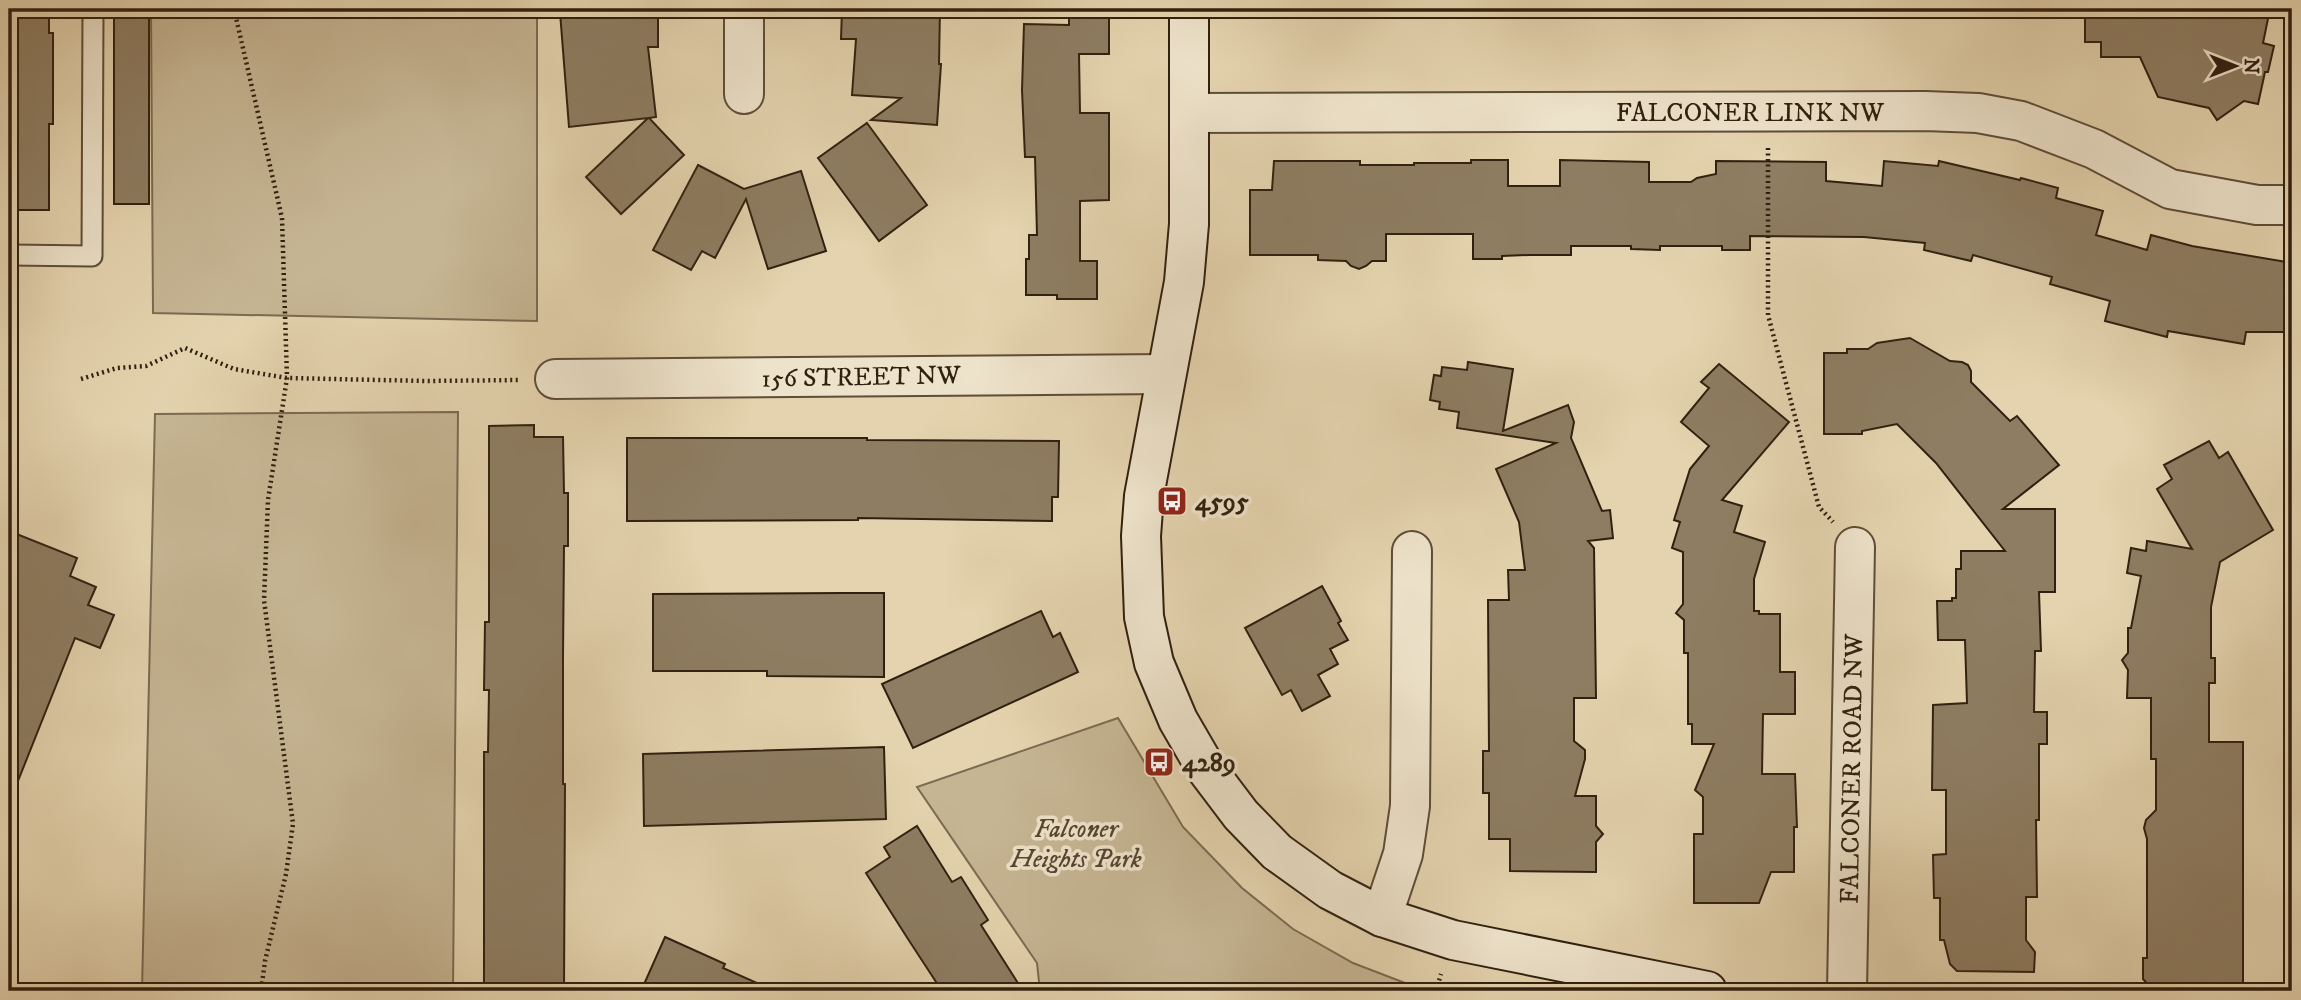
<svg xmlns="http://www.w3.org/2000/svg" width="2301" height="1000" viewBox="0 0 2301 1000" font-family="'IM FELL DW Pica',serif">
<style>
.green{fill:#c6b593;stroke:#7c6a52;stroke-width:2}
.building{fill:#8e7d62;stroke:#312010;stroke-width:2}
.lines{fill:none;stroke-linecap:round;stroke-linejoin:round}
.lane-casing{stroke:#5e4d38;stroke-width:23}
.street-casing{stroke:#5e4d38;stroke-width:42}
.secondary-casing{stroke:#312010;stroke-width:42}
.path{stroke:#312010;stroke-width:4.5;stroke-dasharray:2 3.5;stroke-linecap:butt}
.lane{stroke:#ede2ca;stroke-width:19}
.street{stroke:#ede2ca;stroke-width:38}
.secondary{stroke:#ede2ca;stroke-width:38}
.labels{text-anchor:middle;stroke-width:7;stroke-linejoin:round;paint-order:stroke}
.street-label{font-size:26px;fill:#312010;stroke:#ede2ca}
.poi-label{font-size:26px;font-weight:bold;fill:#312010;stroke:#ede2ca;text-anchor:start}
.park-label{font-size:26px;font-style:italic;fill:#564531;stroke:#ede2ca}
</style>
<rect width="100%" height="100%" fill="#e4d3ae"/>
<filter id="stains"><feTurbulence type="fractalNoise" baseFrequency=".00286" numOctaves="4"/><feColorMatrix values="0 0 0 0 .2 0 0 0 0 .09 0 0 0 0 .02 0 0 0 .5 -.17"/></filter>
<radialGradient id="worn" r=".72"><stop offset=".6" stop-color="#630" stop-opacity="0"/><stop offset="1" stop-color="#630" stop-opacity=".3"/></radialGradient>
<!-- green -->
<g class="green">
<polygon points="151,9 537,9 537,321 153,313"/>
<polygon points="458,412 453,991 142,991 155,414"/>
<polygon points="1118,718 1183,827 1242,888 1293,929 1353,963 1405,983 1449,991 1040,991 1037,963 917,787"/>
</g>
<!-- building -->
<g class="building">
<polygon points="9,9 49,9 49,33 53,33 53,124 49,124 49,210 9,210"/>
<rect x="114" y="9" width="35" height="195"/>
<polygon points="573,9 658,9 658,47 648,47 656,117 649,118 684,155 621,214 586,177 648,118 569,127 560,12 573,12"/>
<polygon points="842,9 940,9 939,64 941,64 937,125 871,120 901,98 852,95 856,39 841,39"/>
<polygon points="2085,9 2270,9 2263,43 2274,46 2268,72 2265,72 2258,104 2244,101 2217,120 2209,108 2158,97 2140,57 2101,57 2101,42 2085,42"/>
<polygon points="1069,18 1109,18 1109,54 1079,54 1080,113 1109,113 1109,200 1080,201 1080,261 1097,261 1097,299 1057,299 1057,295 1026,295 1026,259 1029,259 1029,235 1037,235 1035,157 1025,157 1022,90 1024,24 1069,25"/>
<polygon points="867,123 927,205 879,241 818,158"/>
<polygon points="1471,160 1508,160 1508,186 1560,186 1560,160 1649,162 1649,182 1691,182 1697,178 1716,174 1716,161 1826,162 1826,181 1882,186 1884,161 1938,166 1939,161 2020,180 2021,178 2058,188 2056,198 2103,211 2096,235 2147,250 2151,235 2192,246 2292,263 2292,332 2246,332 2244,344 2168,331 2167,337 2105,321 2110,301 2050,284 2052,277 1973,255 1971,261 1924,250 1925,243 1864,237 1750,236 1750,250 1722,250 1722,246 1660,246 1660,250 1631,249 1631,246 1571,246 1571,255 1529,255 1502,256 1502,259 1473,259 1473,234 1386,234 1386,261 1372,261 1366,266 1359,269 1351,266 1346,261 1318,260 1318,255 1250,255 1250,190 1272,190 1274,161 1360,161 1360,165 1414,165 1414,163 1471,163"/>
<polygon points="698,165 744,189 801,171 826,251 768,269 746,199 715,258 702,251 691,270 653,250"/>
<polygon points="1910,338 1950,361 1962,362 1968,365 1971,371 1971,382 2010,421 2017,416 2059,465 2003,509 2055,509 2055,592 2039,592 2041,651 2035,651 2034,712 2047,712 2047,744 2039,744 2039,820 2036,820 2037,897 2026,897 2026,940 2035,952 2034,972 1957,971 1950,964 1944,940 1940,940 1940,898 1934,898 1933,855 1946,854 1946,790 1932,790 1933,705 1967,703 1965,640 1938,640 1937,601 1952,601 1952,598 1956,598 1956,569 1961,569 1961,551 2005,551 1936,463 1897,424 1862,431 1862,434 1824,434 1824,353 1847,353 1847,349 1868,349 1877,343"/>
<polygon points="1468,362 1513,369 1503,431 1568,405 1574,422 1571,438 1602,511 1610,510 1613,538 1588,541 1594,548 1596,698 1574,698 1574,741 1585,750 1585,759 1575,796 1596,796 1596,826 1603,834 1596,842 1596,872 1510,871 1510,839 1489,839 1489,793 1483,793 1483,751 1489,751 1488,600 1509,600 1508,570 1525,570 1519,522 1496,469 1556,443 1457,428 1459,412 1439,409 1440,402 1430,400 1434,375 1441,376 1442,367 1467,370"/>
<polygon points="1719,364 1789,422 1722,500 1742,506 1734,532 1765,542 1754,579 1754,611 1759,611 1759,614 1780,614 1780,672 1795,672 1795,714 1763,714 1762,774 1795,774 1797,827 1794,827 1794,872 1771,872 1759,903 1694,903 1694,834 1703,834 1703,797 1695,790 1714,744 1692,744 1692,724 1688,724 1688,653 1684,653 1684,620 1676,613 1683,604 1683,552 1672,548 1680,522 1674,520 1690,469 1709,446 1681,422 1709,388 1701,382"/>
<polygon points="534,425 534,437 563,437 564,493 568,493 568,546 564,546 563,657 563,784 565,784 564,991 488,991 488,988 484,988 484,752 488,752 489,690 484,690 485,622 489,622 489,426"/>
<polygon points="627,438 867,438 867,440 1059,441 1058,497 1052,497 1052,521 858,518 858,520 627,521"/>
<polygon points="2209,441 2219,458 2228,452 2273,530 2220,562 2211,607 2211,658 2215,658 2215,683 2209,683 2209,742 2243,742 2243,985 2231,985 2225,991 2154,991 2143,979 2143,958 2147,958 2147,839 2144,828 2146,820 2156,810 2156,759 2151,759 2151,698 2127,698 2128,670 2122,660 2128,653 2128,628 2131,628 2141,576 2127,573 2131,548 2146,551 2147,541 2192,549 2157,489 2172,479 2164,465"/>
<polygon points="9,531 77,558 70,576 96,587 88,605 114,615 100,648 75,638 10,801"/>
<polygon points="1322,586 1341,621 1338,623 1348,640 1330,649 1338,664 1318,675 1330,696 1302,711 1291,690 1282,695 1245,628"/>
<polygon points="842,593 884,593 884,677 767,676 767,671 653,671 653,594"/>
<polygon points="1041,611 1053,637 1060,633 1078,672 913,748 882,684"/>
<polygon points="884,747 886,819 644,826 643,754"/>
<polygon points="917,826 952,882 961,877 988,920 981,925 1023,991 942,991 908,939 866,873 890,857 884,847"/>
<polygon points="665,937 725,964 723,968 775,991 641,991"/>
</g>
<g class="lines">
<!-- lane casing -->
<g class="lane-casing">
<polyline id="lane" points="9,255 92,256 93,9"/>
</g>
<!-- street casing -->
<g class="street-casing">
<g id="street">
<polyline points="744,9 744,94"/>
<polyline points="1190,113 1925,111 1978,113 2021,121 2094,149 2170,189 2257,205 2292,205"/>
<polyline points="555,379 1166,374"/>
<polyline points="1382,917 1403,854 1410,806 1412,551"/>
<polyline points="1847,991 1855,547"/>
</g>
</g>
<!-- secondary casing -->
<g class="secondary-casing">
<polyline id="secondary" points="1189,9 1189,224 1184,282 1144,496 1141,536 1144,617 1154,663 1178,720 1207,770 1241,815 1277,852 1330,890 1382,917 1453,940 1707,991"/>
</g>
<!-- path -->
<g class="path">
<polyline points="234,9 282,218 287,378 268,500 264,600 293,824 286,874 265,961 261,991"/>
<polyline points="1768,148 1768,315 1819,507 1833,522"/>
<polyline points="81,379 117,368 146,366 185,348 234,369 287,378 426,381 520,380"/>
<polyline points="1436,991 1441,974"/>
</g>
<!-- lane -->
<use href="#lane" class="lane"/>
<!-- street -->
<use href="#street" class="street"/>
<!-- secondary -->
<use href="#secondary" class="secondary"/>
</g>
<!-- icons -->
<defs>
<g id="bus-square" transform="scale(1.575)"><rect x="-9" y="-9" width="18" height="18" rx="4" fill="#8f2418" stroke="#ede2ca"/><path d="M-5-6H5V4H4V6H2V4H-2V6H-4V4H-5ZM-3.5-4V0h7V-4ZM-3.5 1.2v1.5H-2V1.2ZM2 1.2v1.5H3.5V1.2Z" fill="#fff"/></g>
</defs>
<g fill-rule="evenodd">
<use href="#bus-square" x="1172" y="501"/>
<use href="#bus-square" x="1159" y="762"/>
</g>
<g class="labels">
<!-- street labels -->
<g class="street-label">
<text x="1750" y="121">FALCONER LINK NW</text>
<text transform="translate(861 376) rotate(-1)" y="9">156 STREET NW</text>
<text transform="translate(1851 769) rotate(-89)" y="9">FALCONER ROAD NW</text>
</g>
<!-- poi labels -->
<g class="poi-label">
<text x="1195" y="510">4595</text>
<text x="1182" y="771">4289</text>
</g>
<!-- park labels -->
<g class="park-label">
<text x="1076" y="837">Falconer<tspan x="1076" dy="30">Heights Park</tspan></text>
</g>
</g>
<!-- margin -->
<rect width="2301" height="1000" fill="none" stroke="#e4d3ae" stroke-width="35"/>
<rect x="10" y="10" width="2280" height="979" fill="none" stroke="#312010" stroke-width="3.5"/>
<rect x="18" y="18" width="2266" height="965" fill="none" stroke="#312010" stroke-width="2"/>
<!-- north arrow -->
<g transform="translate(2235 66) rotate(90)" stroke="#ede2ca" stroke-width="5" paint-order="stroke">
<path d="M0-5L12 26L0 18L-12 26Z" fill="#312010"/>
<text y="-10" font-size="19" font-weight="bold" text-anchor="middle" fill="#312010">N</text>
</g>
<rect width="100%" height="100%" filter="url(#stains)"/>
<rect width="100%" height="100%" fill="url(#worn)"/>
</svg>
